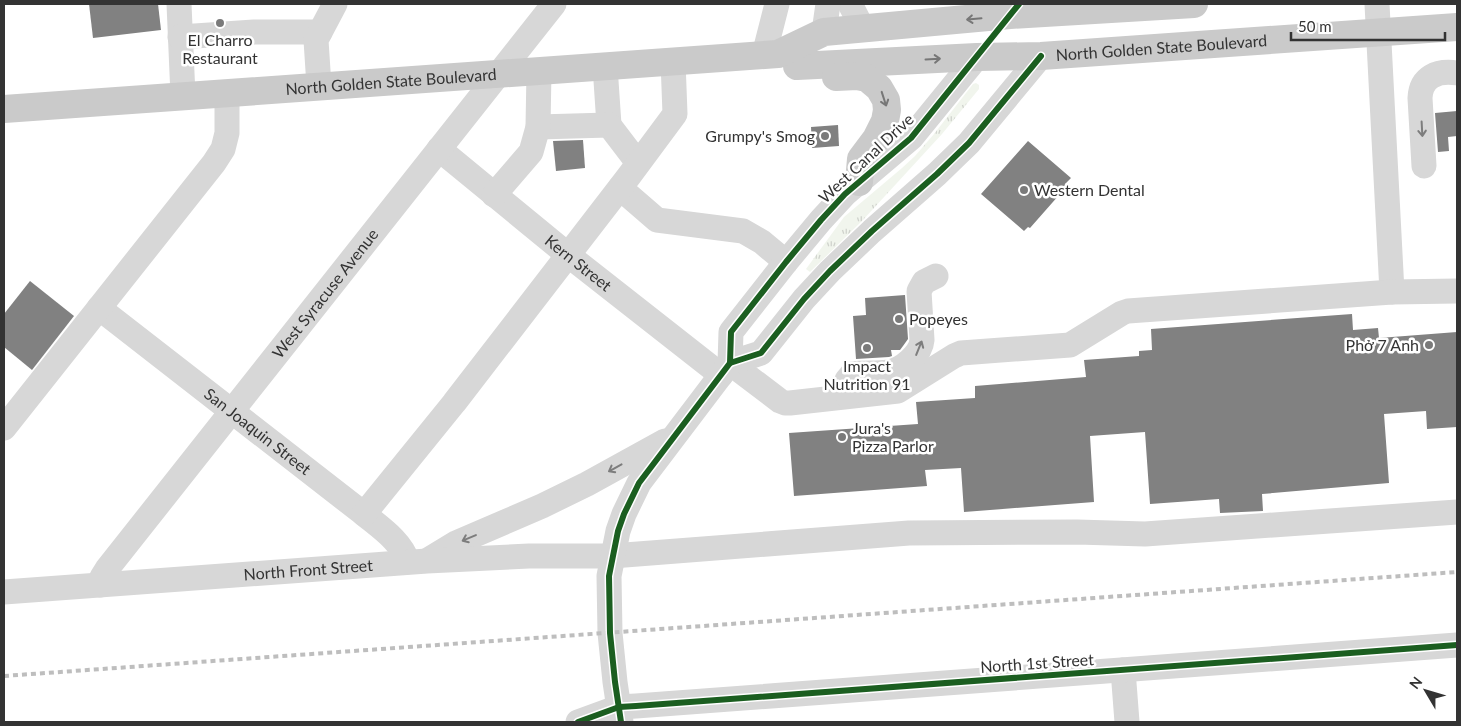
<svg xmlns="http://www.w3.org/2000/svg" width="1461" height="726" viewBox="0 0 1461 726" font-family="Lato,sans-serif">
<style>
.grass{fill:url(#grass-tufts)}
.building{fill:#818181}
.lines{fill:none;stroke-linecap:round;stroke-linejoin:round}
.minor{stroke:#d7d7d7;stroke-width:25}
.major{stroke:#cacaca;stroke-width:28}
.rail{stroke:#bebebe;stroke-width:4;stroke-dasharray:5 4;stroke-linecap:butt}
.cycleway-casing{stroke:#fff;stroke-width:9}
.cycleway{stroke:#1b5e20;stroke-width:6}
.oneway{stroke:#777}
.oneway2{stroke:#7d7d7d}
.poi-dot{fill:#7a7a7a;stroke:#fff;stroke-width:2}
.labels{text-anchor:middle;stroke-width:5;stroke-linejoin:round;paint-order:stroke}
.poi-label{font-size:16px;fill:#333;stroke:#fff;text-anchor:start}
.street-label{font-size:16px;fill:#333;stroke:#fff}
</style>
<defs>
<pattern id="grass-tufts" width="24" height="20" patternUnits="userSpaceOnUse" patternTransform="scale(1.25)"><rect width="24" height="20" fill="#f1f5ed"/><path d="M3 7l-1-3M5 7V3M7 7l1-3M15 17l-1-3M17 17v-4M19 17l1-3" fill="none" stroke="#cfd2cc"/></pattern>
</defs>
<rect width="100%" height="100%" fill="#fff"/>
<!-- grass -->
<polygon class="grass" points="976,83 979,85 979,89 942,134 862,221 810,272 806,269 844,217 902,168 915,156 934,134 973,84"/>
<!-- building -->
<g class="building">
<polygon points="89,4 158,4 161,30 93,38"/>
<polygon points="1457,111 1457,136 1448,137 1449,151 1438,152 1435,113"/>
<polygon points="838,125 839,146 812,148 811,127"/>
<polygon points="583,140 585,168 556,171 553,141"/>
<polygon points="1028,141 1071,178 1065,184 1067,186 1030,228 1028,227 1024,231 981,194"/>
<polygon points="30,281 74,316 32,370 4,347 4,314"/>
<polygon points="905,295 908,339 903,346 900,350 891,350 892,356 889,357 856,359 853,316 866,315 865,298"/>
<polygon points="1352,314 1353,330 1378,328 1379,338 1457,332 1457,427 1427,429 1426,411 1384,414 1389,483 1262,494 1263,511 1220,513 1219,499 1150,504 1145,432 1090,436 1094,502 964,512 961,468 925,470 927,486 794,496 789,433 918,424 916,402 975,398 975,386 1086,377 1084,360 1139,356 1139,351 1152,350 1151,329"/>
</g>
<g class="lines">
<!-- minor -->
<g class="minor">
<polyline points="179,4 183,96"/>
<polyline points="850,4 863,29"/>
<polyline points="1377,4 1392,292"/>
<polyline points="824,32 828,4"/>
<polyline points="180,37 254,32 320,32"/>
<polyline points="764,55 777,4"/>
<polyline points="605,66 609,125"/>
<polyline points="319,86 316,40 335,4"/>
<polyline points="538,127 609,125 638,163"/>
<path id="s1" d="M439,149L568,255L721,375"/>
<path d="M1424,166L1420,98C1421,77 1437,70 1457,73"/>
<polyline points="620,188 657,220 743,231 762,242 786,262"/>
<polyline points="494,195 531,152 538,127 539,71"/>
<path id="s2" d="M99,308L364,514C381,528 401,541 408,562"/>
<polyline points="730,363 780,401 785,403 790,403 898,391 954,356 961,353 1070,345 1122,313 1128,311 1392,292 1457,291"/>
<polyline points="730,363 761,353 804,299 830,271 872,231 937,174 969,143 1041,56"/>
<path d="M848,396L847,380L852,374C864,372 876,374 888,372C902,370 921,354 922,340L919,291L924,282L936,276"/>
<polyline points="4,428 214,163 223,149 227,133 227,93"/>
<polyline points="364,514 454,403 629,176 675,114 673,61"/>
<polyline points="428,560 456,543 542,506 587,484 665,441"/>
<path id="s3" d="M101,585L102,577L107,569L554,4"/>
<path id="s4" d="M4,592L427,561L529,556H612L909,533L1077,532L1145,534L1457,512"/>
<polyline points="1123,670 1127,722"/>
<polyline points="578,722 619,707 636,706 1457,645"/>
<polyline points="621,722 615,682 610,633 609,576 618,531 624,514 639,483 730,363 731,332 786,262 821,220 845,194 911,138 977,57"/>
</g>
<!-- major -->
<g class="major">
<path id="s5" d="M797,66L977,57L1041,56L1457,27"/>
<polyline points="836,77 857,76 867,78 879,88 886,100 887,110 885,121 876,139 861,159 859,182"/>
<path id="s6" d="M4,109L778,54L824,32L1010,15L1194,4"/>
</g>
<!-- rail -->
<polyline class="rail" points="4,676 1457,572"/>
<!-- cycleway casing -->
<g class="cycleway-casing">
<g id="cycleway">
<polyline points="730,363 761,353 804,299 830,271 872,231 937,174 969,143 1041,56"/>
<polyline points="578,722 619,707 636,706 1457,645"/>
<polyline points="621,722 615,682 610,633 609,576 618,531 624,514 639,483 730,363 731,332 786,262 821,220 845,194 911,138 1019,4"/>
</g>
</g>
<!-- cycleway -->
<use href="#cycleway" class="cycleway"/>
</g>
<!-- one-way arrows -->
<defs><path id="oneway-shaft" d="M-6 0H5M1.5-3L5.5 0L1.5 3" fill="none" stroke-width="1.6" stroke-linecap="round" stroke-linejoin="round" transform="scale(1.25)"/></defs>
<g class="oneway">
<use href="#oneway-shaft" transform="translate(974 19) rotate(175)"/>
<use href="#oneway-shaft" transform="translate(933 59) rotate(-3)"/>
<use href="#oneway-shaft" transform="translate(884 99) rotate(72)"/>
</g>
<g class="oneway2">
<use href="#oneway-shaft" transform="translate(1422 129) rotate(87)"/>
<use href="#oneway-shaft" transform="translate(919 348) rotate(-68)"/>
<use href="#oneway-shaft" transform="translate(615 468) rotate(151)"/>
<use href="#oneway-shaft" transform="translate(469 538) rotate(157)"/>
</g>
<!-- markers -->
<g class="poi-dot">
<circle cx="220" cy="23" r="5"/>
<circle cx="825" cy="136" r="5"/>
<circle cx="1024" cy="190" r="5"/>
<circle cx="899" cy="319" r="5"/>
<circle cx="1429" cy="345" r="5"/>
<circle cx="867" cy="348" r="5"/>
<circle cx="842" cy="437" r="5"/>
</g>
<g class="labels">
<!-- poi labels -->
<g class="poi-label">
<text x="220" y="46" text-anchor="middle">El Charro<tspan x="220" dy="18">Restaurant</tspan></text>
<text x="815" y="142" text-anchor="end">Grumpy's Smog</text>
<text x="1034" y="196">Western Dental</text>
<text x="909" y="325">Popeyes</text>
<text x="1419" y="351" text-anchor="end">Phở 7 Anh</text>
<text x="867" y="372" text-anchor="middle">Impact<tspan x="867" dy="18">Nutrition 91</tspan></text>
<text x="852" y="434">Jura's<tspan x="852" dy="18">Pizza Parlor</tspan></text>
</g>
<!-- street labels -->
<g class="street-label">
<text dy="6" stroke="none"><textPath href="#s5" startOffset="365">North Golden State Boulevard</textPath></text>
<text dy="6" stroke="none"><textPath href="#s6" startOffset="388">North Golden State Boulevard</textPath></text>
<text transform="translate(866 158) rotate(-43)" y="6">West Canal Drive</text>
<text dy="6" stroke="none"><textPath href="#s1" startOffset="180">Kern Street</textPath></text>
<text dy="6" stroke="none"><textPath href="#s3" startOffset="369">West Syracuse Avenue</textPath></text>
<text dy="6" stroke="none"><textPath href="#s2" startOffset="201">San Joaquin Street</textPath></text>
<text dy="6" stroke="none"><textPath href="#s4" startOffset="305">North Front Street</textPath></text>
<text transform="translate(1037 663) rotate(-4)" y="6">North 1st Street</text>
</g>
</g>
<!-- border -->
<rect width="1461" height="726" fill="none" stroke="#333333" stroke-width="10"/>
<!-- north arrow -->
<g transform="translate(1426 691) rotate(308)" stroke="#ffffff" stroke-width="4" paint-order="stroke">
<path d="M0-4L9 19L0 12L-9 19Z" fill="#333333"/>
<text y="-8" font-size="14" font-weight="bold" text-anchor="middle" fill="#333333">N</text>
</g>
<!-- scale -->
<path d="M1291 32v8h154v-8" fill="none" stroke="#333333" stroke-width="2.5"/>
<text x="1298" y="32" font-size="15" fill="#333333" stroke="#ffffff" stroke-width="4" paint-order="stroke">50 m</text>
</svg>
